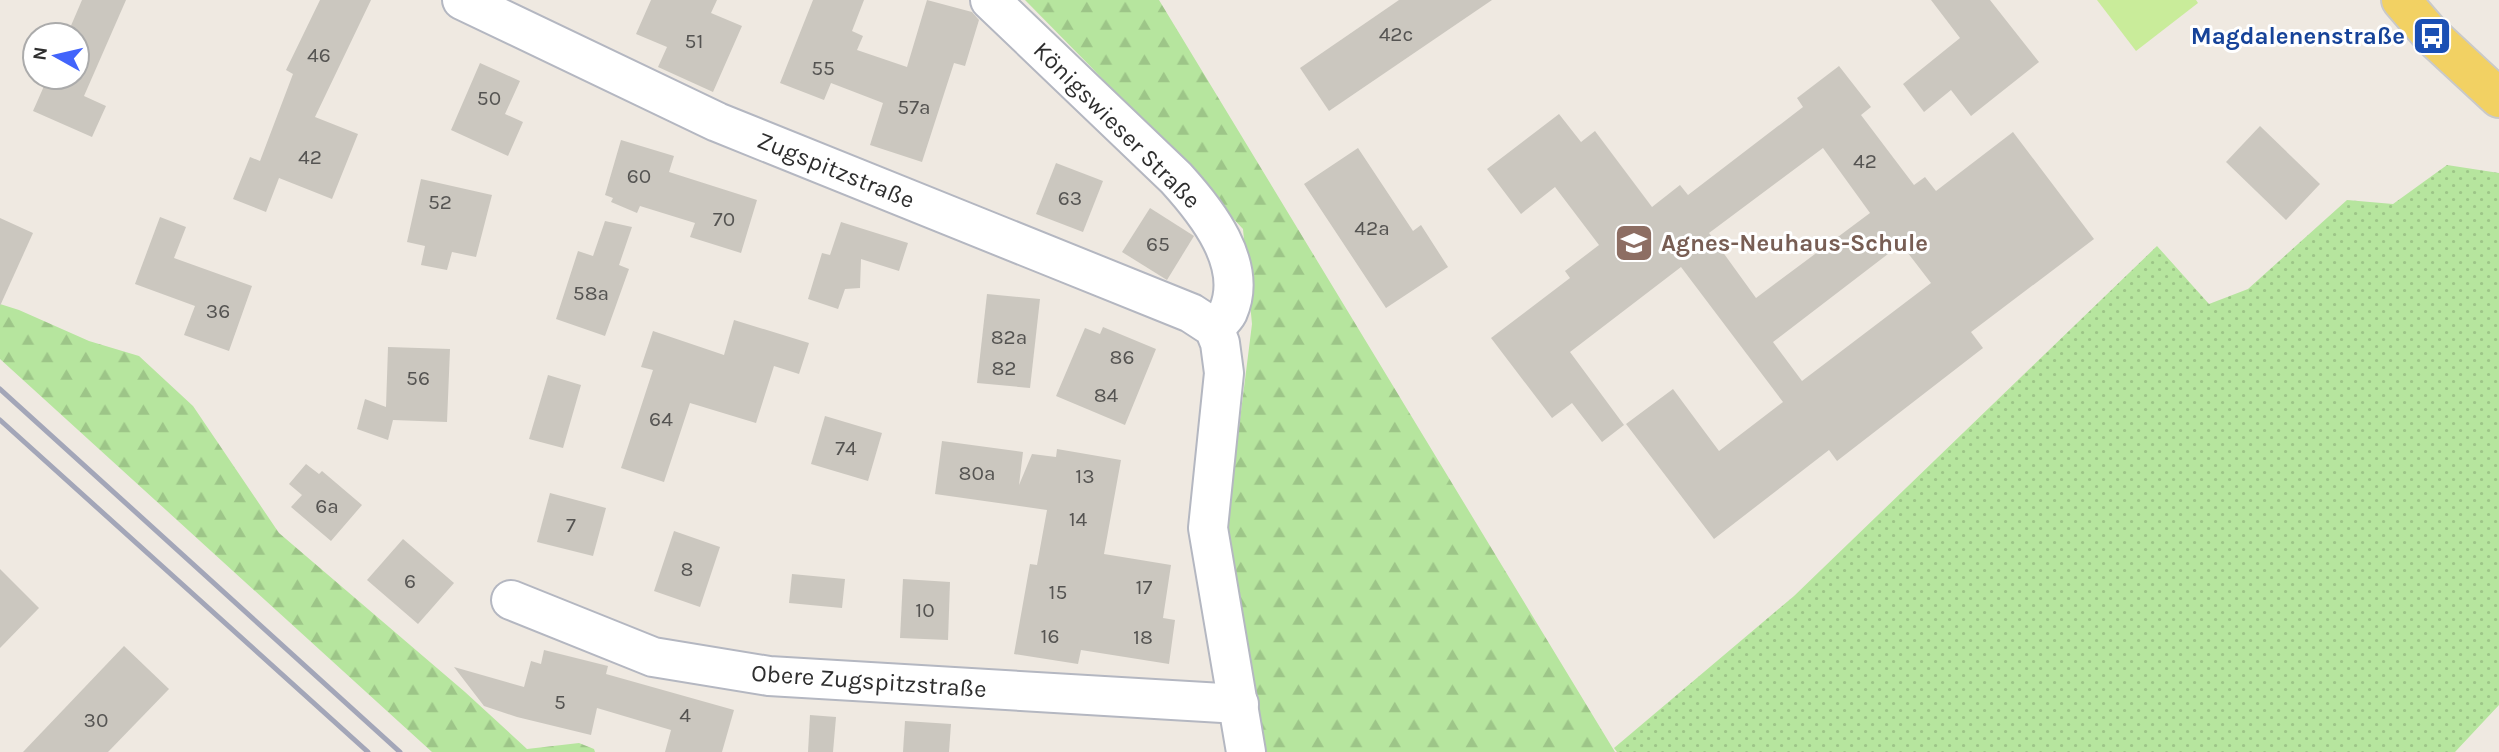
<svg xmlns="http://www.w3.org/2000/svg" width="2499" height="752" viewBox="0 0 2499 752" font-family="Karla,sans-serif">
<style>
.grass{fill:url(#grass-dots)}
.forest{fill:url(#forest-firs)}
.pitch{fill:#c9ec9a}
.building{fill:#cbc7bf;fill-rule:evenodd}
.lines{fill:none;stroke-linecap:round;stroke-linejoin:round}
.minor-casing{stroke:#b4b7c1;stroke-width:42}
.major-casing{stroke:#c9c9c9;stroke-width:42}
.minor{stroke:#fff;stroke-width:38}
.major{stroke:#f2d163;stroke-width:38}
.rail{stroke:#a3a6b8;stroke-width:5}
.labels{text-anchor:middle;stroke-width:6;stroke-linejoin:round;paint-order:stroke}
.number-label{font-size:21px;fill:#555452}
.transit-label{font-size:24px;font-weight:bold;fill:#164399;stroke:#fff;text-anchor:end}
.street-label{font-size:24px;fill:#2e2e2e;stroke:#fff}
.education-label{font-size:24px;font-weight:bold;fill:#785e54;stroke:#fff;text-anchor:start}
</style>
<defs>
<pattern id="grass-dots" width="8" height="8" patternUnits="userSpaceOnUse" patternTransform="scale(1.75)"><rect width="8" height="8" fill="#b6e59e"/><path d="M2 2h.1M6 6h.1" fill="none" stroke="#9dc588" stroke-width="1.8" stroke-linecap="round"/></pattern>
<pattern id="forest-firs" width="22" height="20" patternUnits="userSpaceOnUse" patternTransform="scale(1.75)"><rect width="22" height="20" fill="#b6e59e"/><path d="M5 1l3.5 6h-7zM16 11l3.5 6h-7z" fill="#9dc588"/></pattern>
</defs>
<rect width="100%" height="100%" fill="#efe9e1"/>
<!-- grass -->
<polygon class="grass" points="2447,165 2499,173 2499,705 2455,752 1617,752 1614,748 1794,596 2157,246 2209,304 2248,289 2347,200 2393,204"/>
<!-- forest -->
<g class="forest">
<polygon points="1025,0 1159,0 1615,752 1261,752 1226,531 1252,324 1243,229 1092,68"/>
<polygon points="0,304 19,310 89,341 139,356 193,406 279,533 465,692 527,749 579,743 594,749 595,752 432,752 0,359"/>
</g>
<!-- pitch -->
<polygon class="pitch" points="2097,0 2196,0 2198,3 2136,51"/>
<!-- building -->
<g class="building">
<polygon points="82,0 126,0 84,96 106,106 92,137 33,111 48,77 77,77 77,35 67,35"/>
<polygon points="320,0 371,0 315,117 358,134 332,199 279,178 266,212 233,199 250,157 260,161 293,74 286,70"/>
<polygon points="651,0 717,0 711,13 742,26 713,92 658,67 667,47 636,34"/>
<polygon points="813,0 864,0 852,31 863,36 857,50 907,67 927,0 972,12 979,20 965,66 954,63 922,162 870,145 883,103 831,83 824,100 780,83"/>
<polygon points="1399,0 1492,0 1329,111 1300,68"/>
<polygon points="1931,0 1990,0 2039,62 1971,116 1951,90 1924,112 1903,84 1960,38"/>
<polygon points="480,63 520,81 505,114 523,122 508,156 451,130"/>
<path d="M1839,66L1871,107L1861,115L1914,185L1925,177L1936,191L2013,132L2094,239L1971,332L1983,348L1837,461L1829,450L1714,539L1626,424L1673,389L1719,451L1783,402L1681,267L1570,352L1624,425L1602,442L1572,403L1552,418L1491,338L1570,278L1565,271L1599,245L1555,187L1521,214L1487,169L1559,114L1581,142L1595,131L1652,207L1680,185L1688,195L1803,107L1797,98ZM1823,148L1870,213L1756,298L1709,233ZM1901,244L1931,283L1802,381L1773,342Z"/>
<polygon points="2260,126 2320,184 2286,220 2226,162"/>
<polygon points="621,140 674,156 669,172 757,200 741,253 690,237 695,223 640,206 637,213 611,202 613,198 605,195"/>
<polygon points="1358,148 1413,231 1421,225 1448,267 1386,308 1304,184"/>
<polygon points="1056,163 1103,181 1083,232 1036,214"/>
<polygon points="421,179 492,195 476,257 452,252 447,270 421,265 425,246 407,242"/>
<polygon points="1150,208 1194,236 1167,280 1122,252"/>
<polygon points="160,217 186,227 174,258 252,286 229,351 184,335 195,306 135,284"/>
<polygon points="0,218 33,233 0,306"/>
<polygon points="605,221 632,227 619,265 629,269 605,336 556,319 578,251 593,256"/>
<polygon points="841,222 908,243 899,271 861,259 860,288 845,289 838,309 808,299 822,253 830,255"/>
<polygon points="987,294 1040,299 1030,388 977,383"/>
<polygon points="734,320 809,343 799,374 774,366 756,423 690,403 664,482 621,468 653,370 641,367 653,331 724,355"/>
<polygon points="1103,327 1156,349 1125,425 1056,396 1085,328 1100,334"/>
<polygon points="388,347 450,349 447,422 393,420 388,440 357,429 365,399 386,407"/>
<polygon points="548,375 581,385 563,448 529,439"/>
<polygon points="825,416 882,433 868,481 811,464"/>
<polygon points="942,441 1023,452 1019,485 1032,454 1056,457 1057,449 1121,460 1104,554 1171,565 1163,618 1175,620 1169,664 1081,650 1078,664 1014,654 1030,564 1037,565 1047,510 935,494"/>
<polygon points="306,464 319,474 322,471 362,505 331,541 291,507 302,495 289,484"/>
<polygon points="550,493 606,508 593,556 537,542"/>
<polygon points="674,531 720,547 700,607 654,591"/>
<polygon points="403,539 454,583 418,624 367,580"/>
<polygon points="0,569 39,608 0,648"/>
<polygon points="792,574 845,579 842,608 789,603"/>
<polygon points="903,579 950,582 948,640 900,638"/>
<polygon points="124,646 169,689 108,752 23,752"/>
<polygon points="544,650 608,666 606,674 734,710 722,752 665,752 671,730 597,708 591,735 517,717 484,706 454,667 524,687 531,661 541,664"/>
<polygon points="810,715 836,717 833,752 808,752"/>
<polygon points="905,721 951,724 949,752 903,752"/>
</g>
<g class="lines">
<!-- minor casing -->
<g class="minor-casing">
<g id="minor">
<polyline points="462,0 717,122 1191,313 1214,328 1220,343 1224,373 1208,528 1246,752"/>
<path d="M990,0L1176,178C1206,211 1249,264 1228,312C1225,318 1219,323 1214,328"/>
<polyline points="511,600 653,657 769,676 1239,704"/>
</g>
</g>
<!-- major casing -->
<g class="major-casing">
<polyline id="major" points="2401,0 2432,36 2499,98"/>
</g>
<!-- minor -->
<use href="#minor" class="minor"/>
<!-- major -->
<use href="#major" class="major"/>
<!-- rail -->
<g class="rail">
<polyline points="0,389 400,752"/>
<polyline points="0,420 368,752"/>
</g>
</g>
<!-- icons -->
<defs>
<g id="bus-square" transform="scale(2.0125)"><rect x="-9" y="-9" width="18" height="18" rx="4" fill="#1a4fb4" stroke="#fff"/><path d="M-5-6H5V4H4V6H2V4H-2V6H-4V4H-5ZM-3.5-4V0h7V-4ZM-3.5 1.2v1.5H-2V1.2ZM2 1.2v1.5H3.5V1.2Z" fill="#fff"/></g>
<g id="school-square" transform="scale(2.0125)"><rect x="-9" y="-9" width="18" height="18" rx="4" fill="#8d6e63" stroke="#fff"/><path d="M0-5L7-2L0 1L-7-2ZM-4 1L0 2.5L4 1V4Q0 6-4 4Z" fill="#fff"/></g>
</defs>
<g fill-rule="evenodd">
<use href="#bus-square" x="2432" y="36"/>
<use href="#school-square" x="1634" y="243"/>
</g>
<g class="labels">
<!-- number labels -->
<g class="number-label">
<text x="1396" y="41">42c</text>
<text x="694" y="48">51</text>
<text x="319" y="62">46</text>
<text x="823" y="75">55</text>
<text x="489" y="105">50</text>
<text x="914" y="114">57a</text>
<text x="310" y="164">42</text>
<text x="1865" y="168">42</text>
<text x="639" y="183">60</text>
<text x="1070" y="205">63</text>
<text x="440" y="209">52</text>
<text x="724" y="226">70</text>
<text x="1372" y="235">42a</text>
<text x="1158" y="251">65</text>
<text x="591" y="300">58a</text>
<text x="218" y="318">36</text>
<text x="1009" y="344">82a</text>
<text x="1122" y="364">86</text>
<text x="1004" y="375">82</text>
<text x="418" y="385">56</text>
<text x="1106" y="402">84</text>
<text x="661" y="426">64</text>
<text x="846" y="455">74</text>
<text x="977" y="480">80a</text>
<text x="1085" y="483">13</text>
<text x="327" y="513">6a</text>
<text x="1078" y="526">14</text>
<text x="571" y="532">7</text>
<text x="687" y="576">8</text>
<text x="410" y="588">6</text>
<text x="1144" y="594">17</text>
<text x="1058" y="599">15</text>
<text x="925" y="617">10</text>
<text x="1050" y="643">16</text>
<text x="1143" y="644">18</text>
<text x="560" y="709">5</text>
<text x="685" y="722">4</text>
<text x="96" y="727">30</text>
</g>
<!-- transit labels -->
<g class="transit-label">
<text x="2405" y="44">Magdalenenstraße</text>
</g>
<!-- street labels -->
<g class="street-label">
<text transform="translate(1117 125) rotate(45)" y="8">Königswieser Straße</text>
<text transform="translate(836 170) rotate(22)" y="8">Zugspitzstraße</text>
<text transform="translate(869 681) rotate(4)" y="8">Obere Zugspitzstraße</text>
</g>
<!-- education labels -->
<g class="education-label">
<text x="1661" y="251">Agnes-Neuhaus-Schule</text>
</g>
</g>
<!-- north arrow -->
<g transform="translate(56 56) rotate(278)"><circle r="33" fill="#ffffff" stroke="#ababab" stroke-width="2"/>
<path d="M0-5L12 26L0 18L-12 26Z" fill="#4264fb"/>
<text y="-10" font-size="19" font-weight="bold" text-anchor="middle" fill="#2e2e2e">N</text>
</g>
</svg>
